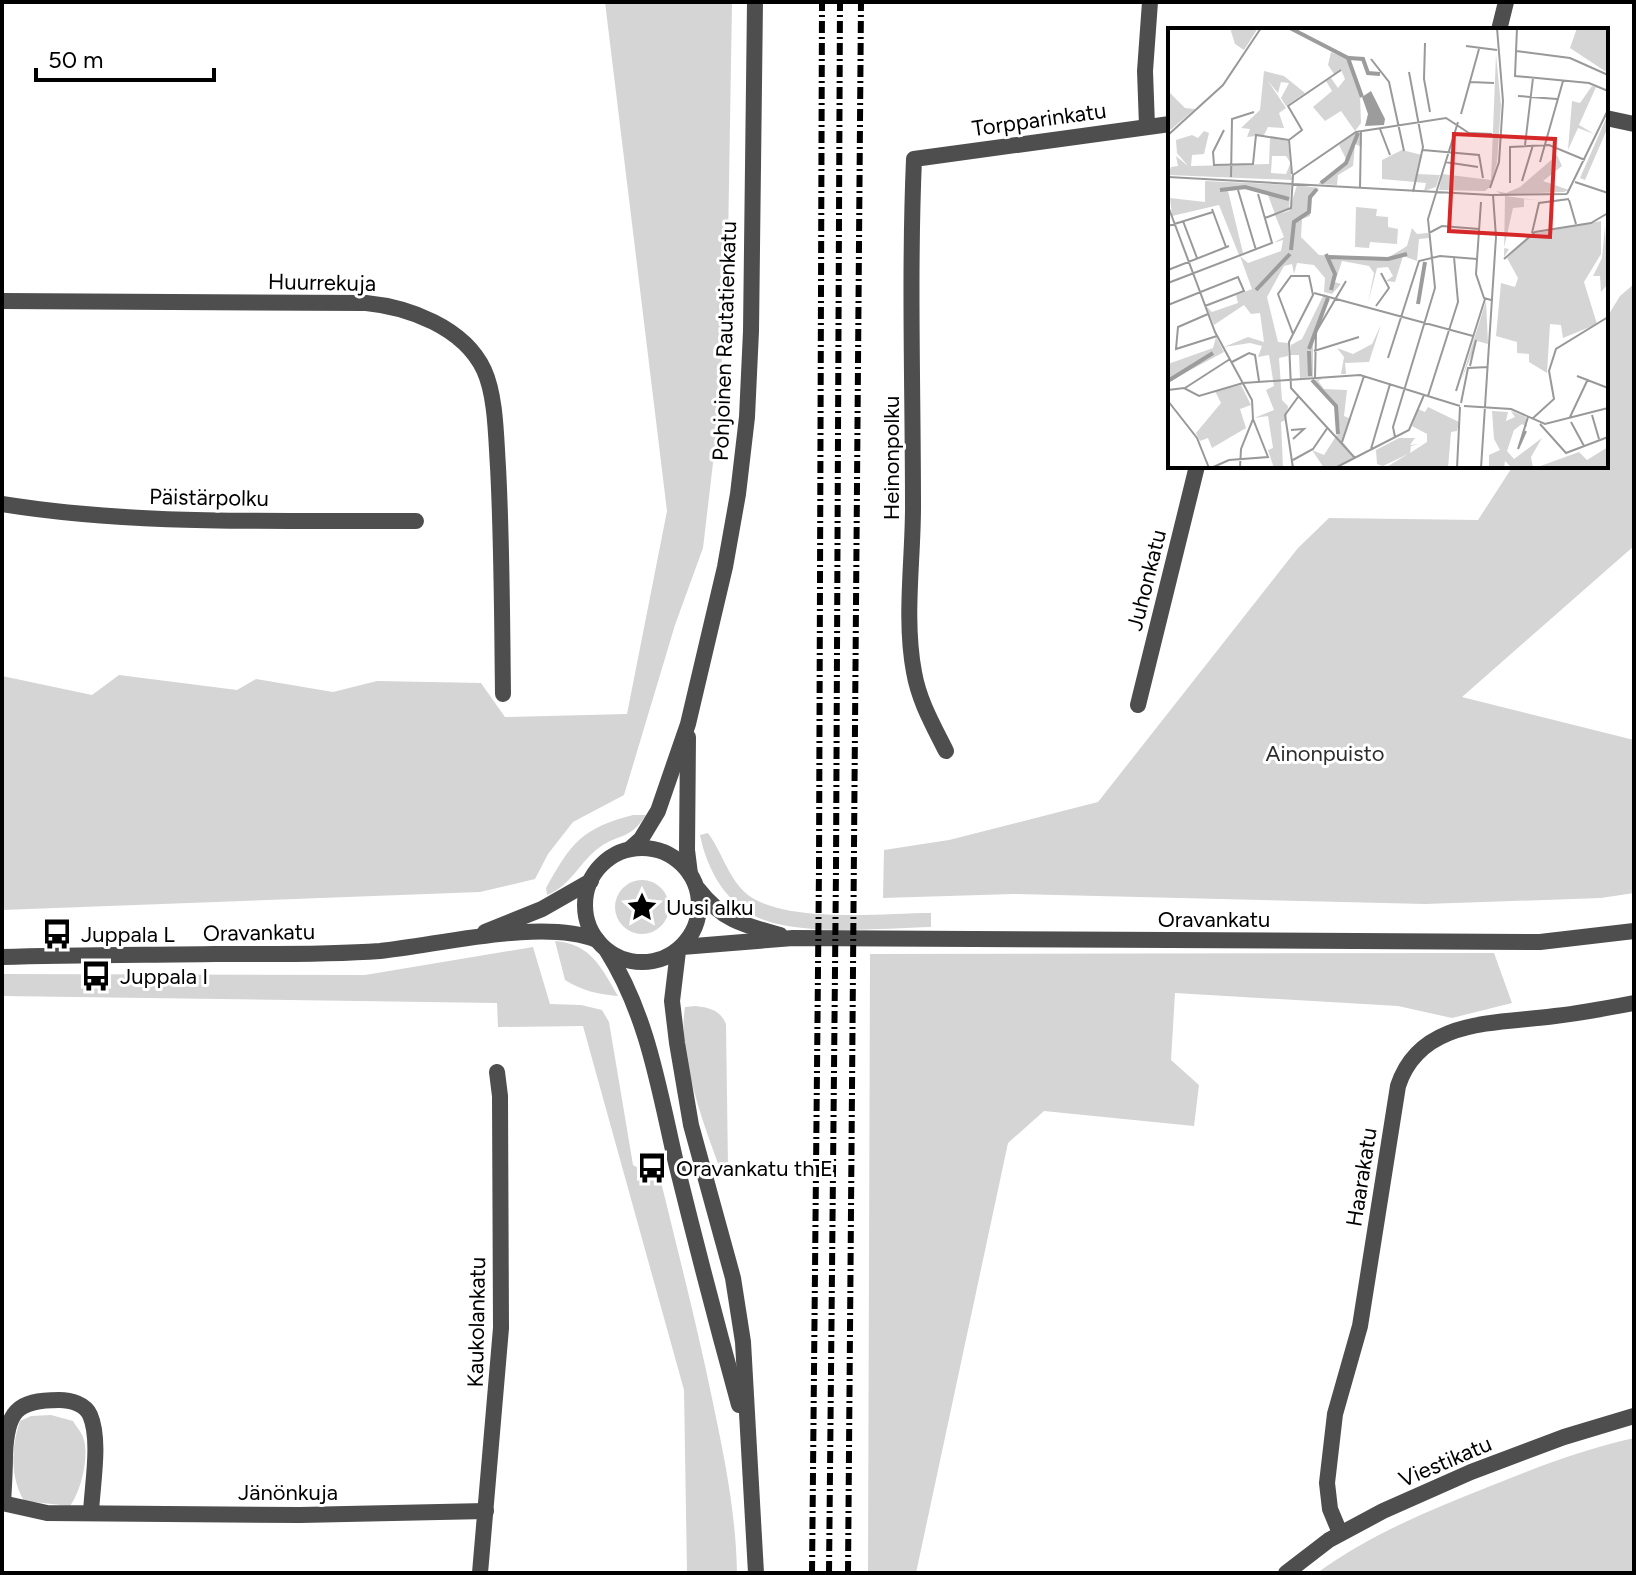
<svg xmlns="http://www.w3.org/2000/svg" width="1636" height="1575" viewBox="0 0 1636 1575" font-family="Figtree,sans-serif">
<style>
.green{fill:#d5d5d5}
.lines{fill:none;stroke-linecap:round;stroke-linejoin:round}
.minor{stroke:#4e4e4e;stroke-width:16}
.tertiary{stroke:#4e4e4e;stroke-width:16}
.rail{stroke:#000;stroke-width:6;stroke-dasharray:12 4 2 4;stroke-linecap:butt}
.labels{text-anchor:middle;stroke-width:6;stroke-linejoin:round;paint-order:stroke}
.street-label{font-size:22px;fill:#000;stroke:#fff}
.park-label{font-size:22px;fill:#2c2c2c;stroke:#fff}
.poi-label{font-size:22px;fill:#000;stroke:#fff;text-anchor:start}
.inset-river{fill:none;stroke:#9c9c9c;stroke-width:4}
.inset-road{fill:none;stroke:#999;stroke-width:2}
.view{fill:#d62828;fill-opacity:0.15;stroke:#d62828;stroke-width:4}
.inset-edge{fill:none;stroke:#000;stroke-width:4}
</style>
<rect width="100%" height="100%" fill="#fff"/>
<!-- green -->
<g class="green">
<polygon points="605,2 732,2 728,243 719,412 703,548 675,625 624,795 573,822 548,854 535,879 480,892 2,910 2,676 92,695 119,675 237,690 256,679 333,692 377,681 481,683 505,717 627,714 667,511"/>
<polygon points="1634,284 1634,546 1462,697 1634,740 1634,893 1601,898 1425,904 1013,894 883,898 884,850 949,840 1098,802 1298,548 1329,518 1478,520 1513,466 1606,466 1606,319 1620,296"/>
<path d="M633,815H646C629,841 620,833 600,847C580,861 571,886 547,895L546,888C571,843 582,828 633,815Z"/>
<path d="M708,833C722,852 729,880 748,895C787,924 883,913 931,913V927C883,928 808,936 764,920C727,907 707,870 700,835Z"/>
<circle cx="642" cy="907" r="27"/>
<path d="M555,941C591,944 601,967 618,996C598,994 582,991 565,980Z"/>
<path d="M533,947L550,1004L581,1005L602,1010L609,1022L633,1165L661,1182C679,1256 698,1329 713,1403C725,1460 736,1515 737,1573H687L684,1390L583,1026L498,1027L497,1003L2,996V974L365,975Z"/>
<polygon points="1494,953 1512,1003 1452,1018 1398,1006 1175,993 1171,1060 1199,1085 1194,1126 1044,1111 1008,1143 916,1573 868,1573 870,954"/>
<path d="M696,1006C710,1008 720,1010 726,1024L728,1167L720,1169C704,1126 677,1053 685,1007Z"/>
<path d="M51,1415L73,1421C76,1426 81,1432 83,1437C90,1456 81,1491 70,1506L24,1501C10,1476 11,1448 20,1421L31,1416Z"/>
<path d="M1634,1438V1573H1317C1369,1535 1428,1511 1488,1487C1535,1468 1584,1449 1634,1438Z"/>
</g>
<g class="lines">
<!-- minor -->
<g class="minor">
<polyline points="1499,30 1506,2"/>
<polyline points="1606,118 1634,124"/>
<polyline points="1147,126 1145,71 1150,2"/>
<path d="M2,301L366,303C408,307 464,327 484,370C496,396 496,438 498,467C502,542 502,618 503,694"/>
<path d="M2,504C139,526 278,520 416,521"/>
<polyline points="1138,705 1197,466"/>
<path d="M946,751C933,725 919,701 914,672C904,619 913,561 913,507C913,391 909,275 914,159L1170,124"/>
<polyline points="2,1503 47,1513 300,1515 486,1511"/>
<path d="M3,1503C4,1487 5,1470 5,1454C7,1412 16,1400 59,1400C71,1400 85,1404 90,1415C101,1440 92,1486 91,1513"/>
<path d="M1340,1533L1330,1509L1327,1483L1335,1414L1360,1326L1398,1086C1420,1018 1496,1024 1555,1016C1581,1013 1608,1008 1634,1003"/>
<polyline points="480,1573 501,1328 500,1096 497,1072"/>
<polyline points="1286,1573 1329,1540 1383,1511 1471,1472 1564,1437 1634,1416"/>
</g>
<!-- tertiary -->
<g class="tertiary">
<polyline points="688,737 687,850 690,874"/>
<polyline points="631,848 641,839 658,811 688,724 725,567 738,494 747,417 751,331 755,2"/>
<circle cx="642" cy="905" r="57"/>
<path d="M698,889C722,920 743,925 780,935"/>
<polyline points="485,932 542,909 591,881"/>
<polyline points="682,947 793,938 1540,942 1634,931"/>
<path d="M607,951C648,1016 659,1090 676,1163C696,1244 717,1325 739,1405"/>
<polyline points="678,951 672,1001 677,1043 691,1125 733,1278 743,1342 756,1573"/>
<path d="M2,957C73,955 144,955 215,954C270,954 325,955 380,951C440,945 542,918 597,940"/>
</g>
<!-- rail -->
<g class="rail">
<polyline points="812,1573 819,869 822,2"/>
<polyline points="829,1573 836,870 840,2"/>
<polyline points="848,1573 861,2"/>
</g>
</g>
<!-- icons -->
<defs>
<g id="sight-bare" transform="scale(2.4)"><path d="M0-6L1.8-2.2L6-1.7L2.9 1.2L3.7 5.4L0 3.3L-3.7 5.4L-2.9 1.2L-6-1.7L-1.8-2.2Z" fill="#000" stroke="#fff" stroke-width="2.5" paint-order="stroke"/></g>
<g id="bus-bare" transform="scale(2.4)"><path d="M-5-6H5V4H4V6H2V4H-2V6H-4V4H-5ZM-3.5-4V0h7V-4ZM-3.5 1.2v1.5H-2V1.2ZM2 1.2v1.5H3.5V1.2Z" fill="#000" stroke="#fff" stroke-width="2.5" paint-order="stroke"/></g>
</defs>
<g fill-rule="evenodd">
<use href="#sight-bare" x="642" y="907"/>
<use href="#bus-bare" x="57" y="934"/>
<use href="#bus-bare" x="96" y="976"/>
<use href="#bus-bare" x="652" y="1168"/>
</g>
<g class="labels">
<!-- street labels -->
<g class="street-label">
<text transform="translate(1039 119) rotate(-8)" y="8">Torpparinkatu</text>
<text transform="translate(322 282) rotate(1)" y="8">Huurrekuja</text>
<text transform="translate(724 341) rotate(-88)" y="8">Pohjoinen Rautatienkatu</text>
<text transform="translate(891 458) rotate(-90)" y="8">Heinonpolku</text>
<text transform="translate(209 497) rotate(1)" y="8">Päistärpolku</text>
<text transform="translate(1146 580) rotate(-76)" y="8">Juhonkatu</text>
<text x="1214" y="927">Oravankatu</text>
<text transform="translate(259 932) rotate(-1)" y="8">Oravankatu</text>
<text transform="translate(1361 1177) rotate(-81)" y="8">Haarakatu</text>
<text transform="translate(476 1322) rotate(-89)" y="8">Kaukolankatu</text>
<text transform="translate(1445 1461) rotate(-23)" y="8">Viestikatu</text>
<text x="288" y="1500">Jänönkuja</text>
</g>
<!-- park labels -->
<g class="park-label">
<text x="1325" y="761">Ainonpuisto</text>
</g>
<!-- poi labels -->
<g class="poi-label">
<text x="666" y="915">Uusi alku</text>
<text x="81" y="942">Juppala L</text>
<text x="120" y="984">Juppala I</text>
<text x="676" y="1176">Oravankatu th E</text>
</g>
</g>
<!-- overview -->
<g transform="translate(1168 28)">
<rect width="440" height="440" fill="#fff"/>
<path d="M62,0H90L76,22L67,16ZM409,0H440V45L402,20ZM163,24L179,31L192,66L193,95L187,103L173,83L157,93L145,79L164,63L158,53L163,50L170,60L177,51L173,42L166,46L160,37ZM328,27L333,77L329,134L323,158L317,163L271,162L274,146L323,152ZM96,43L116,48L137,65L118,78L113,70L121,55L113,54L110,65L100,53L118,80L111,85L116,100L100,99L96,107L79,109L82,101L73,100L92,82ZM424,58L428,59L411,97L426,106L410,100L400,122L404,73L412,75ZM1,64L17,80L27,81L0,104ZM440,86V99L417,152L412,150ZM36,103L41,105L36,126L24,127L23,138L101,136L102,110L120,113L122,134L118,128H104L103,145L118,146L122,136L124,152L0,147L3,139L10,138L8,128L20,138L9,125L8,112L24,107L30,110ZM187,105H193L194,119L187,116L185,138L170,147L169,157L150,156L179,133L171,117ZM234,122L254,127L249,146L272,147L268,159L256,163L258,155L214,151V132ZM389,127L394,138L375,153L401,162L396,164L341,166H333L328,163L338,165L352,159ZM37,153L123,157L121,180L107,186L100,167L78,161L60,163L75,225L71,227L51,177L4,188L2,170L37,174ZM129,157L151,160L142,173V188L134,191L133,209L151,227L218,231L239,218L244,200L249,206L260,205L261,210L251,211L249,233L235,228L227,254L218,253L225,248L220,239L209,240L200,275L206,245L201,238L174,233L167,254L173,256L164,266L156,264L157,250L146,237L129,235L126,246L124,236L116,238L99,269L110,314L120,315V328L111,330L114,372L120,378L118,392L113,394L115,440H106L100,422L105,420L100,388L86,390L106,382L98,362L106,358L101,327L90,329L94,318L82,315L56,319L80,309L96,314L92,285L83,286L76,277L46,297L38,278L44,284L70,275L68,267L84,261L72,228L80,235L113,223L115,212L105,215L116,209L107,187L121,183ZM337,168L376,173L356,171V179L345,180L336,220L341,221L336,229ZM188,179L209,181L208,188L220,189V199L230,201L229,216L202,214L201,220L187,219ZM433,193V226L416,254L429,296L395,310L393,297L382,296L379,345L361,334V326L349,325V314L328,308L333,255L347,259L350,250L339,230L364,206ZM437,198L440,256L433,264L432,248H425L434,230ZM156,266L162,269L145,306V349L132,350L131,327H122L123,317L134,311ZM318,273L320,316L309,313L293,353ZM213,297L201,334L177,335L178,346H173L176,329L169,320L185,326L204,316ZM48,309L56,324L0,354V336L45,320ZM154,351L150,353L156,361L179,362L176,388L183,391L175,414L187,430L167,440H156L144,422L156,427L172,402L168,378L144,352ZM73,357L83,377L72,381L78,400L44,420L40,410L32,413L28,405L53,375L47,363ZM260,379L291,394L289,403L283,404L280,440H217L240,426L215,438L209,436L208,422L231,410H247L242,417L251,416L243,418L242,425L259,414V406L244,398L250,381L257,384ZM324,383L340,384L338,393L347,389L343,383L358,389L359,399L354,396L346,402L339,423L346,431L374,410L363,429L365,440H344L337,433L336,440H321V427L332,422L326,411ZM440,419V440H367L411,424L419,432Z" fill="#d5d5d5"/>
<path d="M203,63L217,91L216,97L197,98L200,86L194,69Z" fill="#9c9c9c"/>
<path class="inset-river" d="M122,0L180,30L194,69M181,30L195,31L200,45L212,46M153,155L178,135L190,105M52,162L77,159L121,171M123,222L126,194L141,184L142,169L149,161M158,226L167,246L163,262M161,229L220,231L239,226M88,262L122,226M250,276L257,234M141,321L160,270M141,323L142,348M144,352L168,378L170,406M0,353L45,325"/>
<path class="inset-road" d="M349,0L347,48L421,55L440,63M257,15L256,51L262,84M298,18L329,22M348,23L402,30L440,47M203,31L221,54L236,123M241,44L255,119L245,164M302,54L326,55M350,68L389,71M293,86L311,21M212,101L222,127M56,102L45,124L46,137L85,136L88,107L121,112M0,107L55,57L93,0M121,112L134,102L120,78L173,42M121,112L124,146M357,117L365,50M255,122L311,127L315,150M277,134L310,139M372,134L395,53M0,149L323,167L399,166M63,149L64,91L86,84M354,153L365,117M407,154L440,165M342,155V119L381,117L417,132M192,160L193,103M322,160L331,134L335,73L329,0M70,162L88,222M399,166L440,82M401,172L408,196M313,174L308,246L316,270L323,272M0,178L47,304L84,372L85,391L73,421L72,440M44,181L58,219M97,190L123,180L125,147L188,104L278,90L301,105L324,106M15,193L29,230M0,198L45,184M261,205L274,198L311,201M364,205L371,175L401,171M336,231L367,204L423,195L440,185M0,242L61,218M0,255L104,215L90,166M146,265L305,308M0,277L70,249L76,263L37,278M208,278L221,260L213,245M40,286L10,299L8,321L49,308M125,306L110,266L123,248H141L145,267L121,314L123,360L187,430M146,323L191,309M220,330L251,233L272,228L309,231M64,334L81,325L87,327L91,353M302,338L308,312M409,348L440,360M147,350L148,304L178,253M17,360L62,331M0,362L16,360L31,368L75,355L192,347L292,378M288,363L317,271M260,368L290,274L286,229M0,373L29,410L41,440M293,375L300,340L320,339M296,378L343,381L377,396L440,380M424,387L431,411M402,389L420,351M364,391L386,371L381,343L388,321L440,289M403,394L416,418M372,396L398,425L440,409M123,402L136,401L125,411M358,403L350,421L360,389M227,409L225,399L267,260L260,191L290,94M174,414L196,348M203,421L222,356M125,432L145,421L160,399M43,440L61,432L100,429L85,391M125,440L117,387L130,369M167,440L241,402L256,367M289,440L292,379M313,440L328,209L325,167"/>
<path class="view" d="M286,106L387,111L382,209L281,203Z"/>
<rect width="440" height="440" class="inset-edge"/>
</g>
<!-- border -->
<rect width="1636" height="1575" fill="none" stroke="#000000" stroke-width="8"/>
<!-- scale -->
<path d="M36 68v12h178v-12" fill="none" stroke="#000000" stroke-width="4"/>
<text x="48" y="68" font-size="24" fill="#000000" stroke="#ffffff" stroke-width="6" paint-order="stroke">50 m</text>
</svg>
